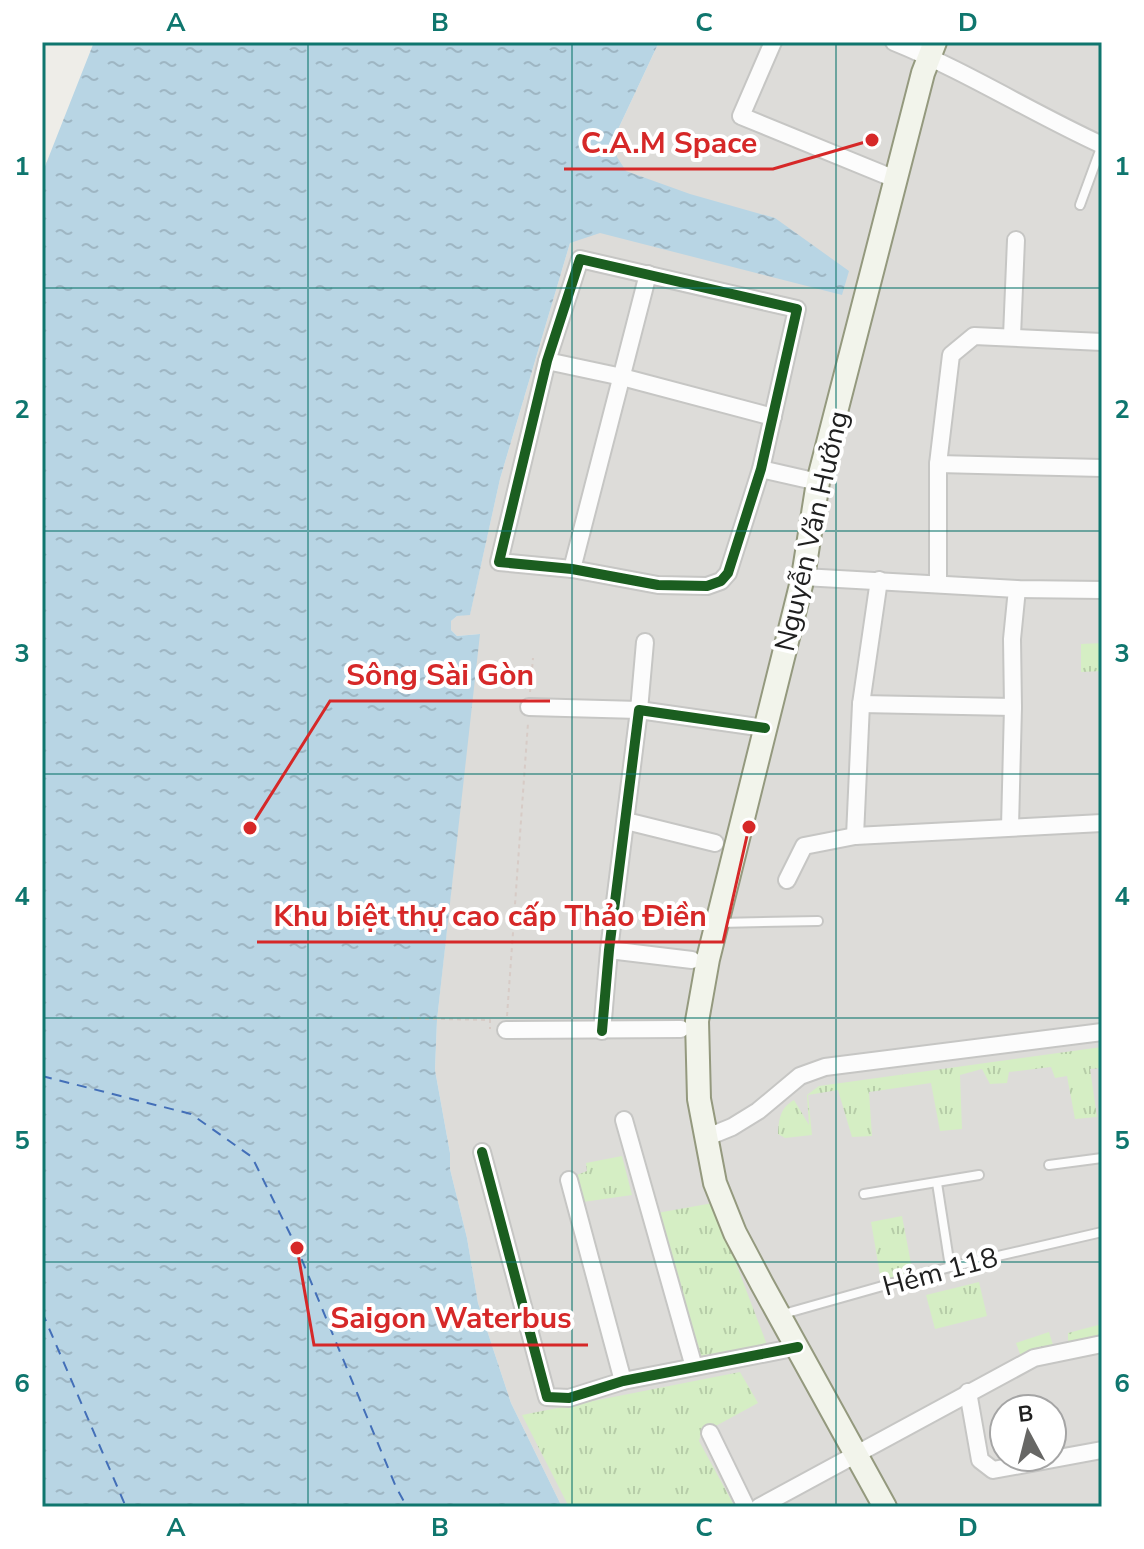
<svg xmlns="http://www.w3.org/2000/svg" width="1144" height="1549" viewBox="0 0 1144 1549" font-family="'Nunito Sans',sans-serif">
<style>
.residential{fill:#dddcd9;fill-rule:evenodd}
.grass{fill:url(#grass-tufts)}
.water{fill:url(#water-ripples)}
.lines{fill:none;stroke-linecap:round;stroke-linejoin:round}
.ferry{stroke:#436fb8;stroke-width:2;stroke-dasharray:10 8;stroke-linecap:butt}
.lane-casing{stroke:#c6c6c4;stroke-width:12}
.street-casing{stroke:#c6c6c4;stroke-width:20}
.secondary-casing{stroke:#94997e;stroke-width:26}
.path{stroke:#d7cbc6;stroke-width:2;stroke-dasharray:4 4;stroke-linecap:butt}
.lane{stroke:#fcfcfc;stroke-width:8}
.street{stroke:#fcfcfc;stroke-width:16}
.secondary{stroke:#f2f4eb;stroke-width:22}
.cycleway-casing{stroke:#fff;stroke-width:15}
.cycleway{stroke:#1b5e20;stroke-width:10}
.grid{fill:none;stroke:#0f766e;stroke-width:2;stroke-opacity:0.55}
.labels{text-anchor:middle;stroke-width:8;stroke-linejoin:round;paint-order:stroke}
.street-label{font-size:28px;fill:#1f1f1f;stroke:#fff}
.leader{fill:none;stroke:#d62828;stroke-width:3}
.callout-dot{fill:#d62828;stroke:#fff;stroke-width:3}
.callout-label{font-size:30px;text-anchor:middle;font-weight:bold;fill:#d62828;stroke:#fff;stroke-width:8;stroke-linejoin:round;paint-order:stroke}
.neatline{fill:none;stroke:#0f766e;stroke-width:3}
.grid-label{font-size:26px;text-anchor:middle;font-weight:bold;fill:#0f766e}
</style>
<defs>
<pattern id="grass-tufts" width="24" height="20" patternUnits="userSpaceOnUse" patternTransform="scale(2)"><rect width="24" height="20" fill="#d5eec4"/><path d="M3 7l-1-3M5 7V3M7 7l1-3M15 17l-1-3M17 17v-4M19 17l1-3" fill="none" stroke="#b6cca8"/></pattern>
<pattern id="water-ripples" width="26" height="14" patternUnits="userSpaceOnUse" patternTransform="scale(2)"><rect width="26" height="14" fill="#b8d5e4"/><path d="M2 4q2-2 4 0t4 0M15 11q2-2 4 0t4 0" fill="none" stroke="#9eb6c3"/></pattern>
</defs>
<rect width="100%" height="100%" fill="#eeede8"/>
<!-- residential -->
<path class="residential" d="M659,42H1102V1507H562L511,1403L478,1303L467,1238L450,1169V1153L435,1070L437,1020L479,634L457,636L451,630V621L457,616L470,614L500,479L570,243L613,140ZM1004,1409H1052V1457H1004Z"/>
<!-- grass -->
<g class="grass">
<polygon points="1102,643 1102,671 1081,672 1081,644"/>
<path d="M1102,1047V1068L1090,1069L1097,1117L1075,1119L1067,1076L1055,1078L1051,1067L1009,1072L1007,1083L990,1084L982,1069L960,1075L962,1129L940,1131L931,1083L869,1092L872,1136L852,1137L838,1090L808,1095L812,1135L785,1138L778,1134C779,1119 780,1108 794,1100L809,1125L807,1095L819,1086Z"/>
<polygon points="622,1156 632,1195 583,1202 577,1175 587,1171 586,1163"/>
<polygon points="713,1203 767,1345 699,1358 657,1213"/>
<polygon points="902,1216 913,1274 881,1280 871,1222"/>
<polygon points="979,1282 987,1316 935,1329 926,1295"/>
<polygon points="1102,1324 1102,1343 1023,1362 1016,1343 1049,1332 1053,1345 1068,1343 1068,1333"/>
<polygon points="740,1372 758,1403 701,1434 699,1441 735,1507 569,1507 522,1415"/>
</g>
<!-- water -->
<polygon class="water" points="94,42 659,42 613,140 617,157 626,171 690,194 775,218 849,271 842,295 600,233 570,243 500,479 470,615 457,616 451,621 451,630 457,636 480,634 437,1020 435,1070 450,1153 450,1169 467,1238 478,1303 511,1403 562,1507 42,1507 42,174"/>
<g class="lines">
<!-- ferry -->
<g class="ferry">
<polyline points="42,1076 191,1114 252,1157 297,1248 396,1487 407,1507"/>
<polyline points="42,1312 126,1507"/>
</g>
<!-- lane casing -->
<g class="lane-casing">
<g id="lane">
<polyline points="1080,205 1102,145"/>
<polyline points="718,923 818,921"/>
<polyline points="1049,1165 1102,1158"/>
<polyline points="937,1183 950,1267"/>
<polyline points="864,1194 979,1175"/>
<polyline points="780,1315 950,1267 1102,1232"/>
</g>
</g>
<!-- street casing -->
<g class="street-casing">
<g id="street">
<polyline points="773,42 741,116 895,179"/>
<path d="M894,42C966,71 1032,113 1102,145"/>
<polygon points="580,259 797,309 761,469 728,573 721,581 707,586 658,585 572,569 499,562 547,361"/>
<polyline points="1012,336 1016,240"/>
<polyline points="547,361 622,377 773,417"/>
<polyline points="938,464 1102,468"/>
<polyline points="761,469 818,482"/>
<polyline points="572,569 648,274"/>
<polyline points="803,577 1017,589 1102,590"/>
<polyline points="938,584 938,464 951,355 974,336 1102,342"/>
<polyline points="861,704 1013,707 1012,639 1017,589"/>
<polyline points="529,707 639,710 645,642"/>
<polyline points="626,821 715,843"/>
<polyline points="1010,827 1013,707"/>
<polyline points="855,836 861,704 879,580"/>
<polyline points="787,880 804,846 855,836 1102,823"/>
<polyline points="609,950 692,960"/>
<polyline points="506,1030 681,1029"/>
<polyline points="602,1031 609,950 639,710 765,728"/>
<polyline points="624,1120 694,1367"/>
<polyline points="705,1138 732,1127 758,1111 800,1076 825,1067 1102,1032"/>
<polyline points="482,1152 547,1397 569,1398 623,1381 798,1347"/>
<polyline points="569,1180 623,1381"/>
<polyline points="968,1392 980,1460 993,1470 1102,1450"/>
<polyline points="710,1433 746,1507"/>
<polyline points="759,1507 1034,1358 1102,1344"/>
</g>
</g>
<!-- secondary casing -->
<g class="secondary-casing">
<polyline id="secondary" points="885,1507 762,1284 735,1233 715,1183 699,1099 697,1021 708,959 803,577 818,482 923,73 935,42"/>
</g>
<!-- path -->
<g class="path">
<polyline points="530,692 533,658"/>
<polyline points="507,1016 528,723"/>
<polyline points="393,1018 490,1020 490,1029"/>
</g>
<!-- lane -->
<use href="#lane" class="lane"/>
<!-- street -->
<use href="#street" class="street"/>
<!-- secondary -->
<use href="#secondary" class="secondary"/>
<!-- cycleway casing -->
<g class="cycleway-casing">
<g id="cycleway">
<polygon points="580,259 797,309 761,469 728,573 721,581 707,586 658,585 572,569 499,562 547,361"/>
<polyline points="602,1031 609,950 639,710 765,728"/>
<polyline points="482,1152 547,1397 569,1398 623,1381 798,1347"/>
</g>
</g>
<!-- cycleway -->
<use href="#cycleway" class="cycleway"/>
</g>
<!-- grid -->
<path class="grid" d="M308,42V1507M572,42V1507M836,42V1507M42,288H1102M42,531H1102M42,774H1102M42,1018H1102M42,1262H1102"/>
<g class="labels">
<!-- street labels -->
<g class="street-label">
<text transform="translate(811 531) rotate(-77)" y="10">Nguyễn Văn Hưởng</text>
<text transform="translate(940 1271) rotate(-15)" y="10">Hẻm 118</text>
</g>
</g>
<!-- callouts -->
<path class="leader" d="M872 140L773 169H564M250 828L330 701H550M749 827L723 942H257M297 1248L314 1345H588"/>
<g class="callout-dot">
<circle cx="872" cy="140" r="8"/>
<circle cx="250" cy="828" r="8"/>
<circle cx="749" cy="827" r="8"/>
<circle cx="297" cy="1248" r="8"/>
</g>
<g class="callout-label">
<text x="669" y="153">C.A.M Space</text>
<text x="440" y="685">Sông Sài Gòn</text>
<text x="490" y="926">Khu biệt thự cao cấp Thảo Điền</text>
<text x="451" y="1328">Saigon Waterbus</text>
</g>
<!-- border -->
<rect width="1144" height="1549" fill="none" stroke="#ffffff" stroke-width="88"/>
<!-- north arrow -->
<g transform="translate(1028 1433) rotate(353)"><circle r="38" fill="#ffffff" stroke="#a5a5a5" stroke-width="2"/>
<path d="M0-6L14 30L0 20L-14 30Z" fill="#676765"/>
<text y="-12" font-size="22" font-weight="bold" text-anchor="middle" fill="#1f1f1f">B</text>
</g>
<rect x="44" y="44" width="1056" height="1461" class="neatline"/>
<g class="grid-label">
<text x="176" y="31">A</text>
<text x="440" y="31">B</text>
<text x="704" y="31">C</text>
<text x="968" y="31">D</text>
<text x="22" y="175">1</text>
<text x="1122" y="175">1</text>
<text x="22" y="418">2</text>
<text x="1122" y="418">2</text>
<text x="22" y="662">3</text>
<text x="1122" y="662">3</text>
<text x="22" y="905">4</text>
<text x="1122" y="905">4</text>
<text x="22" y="1149">5</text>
<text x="1122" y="1149">5</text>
<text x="22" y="1392">6</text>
<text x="1122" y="1392">6</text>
<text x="176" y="1536">A</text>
<text x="440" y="1536">B</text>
<text x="704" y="1536">C</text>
<text x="968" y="1536">D</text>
</g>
</svg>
